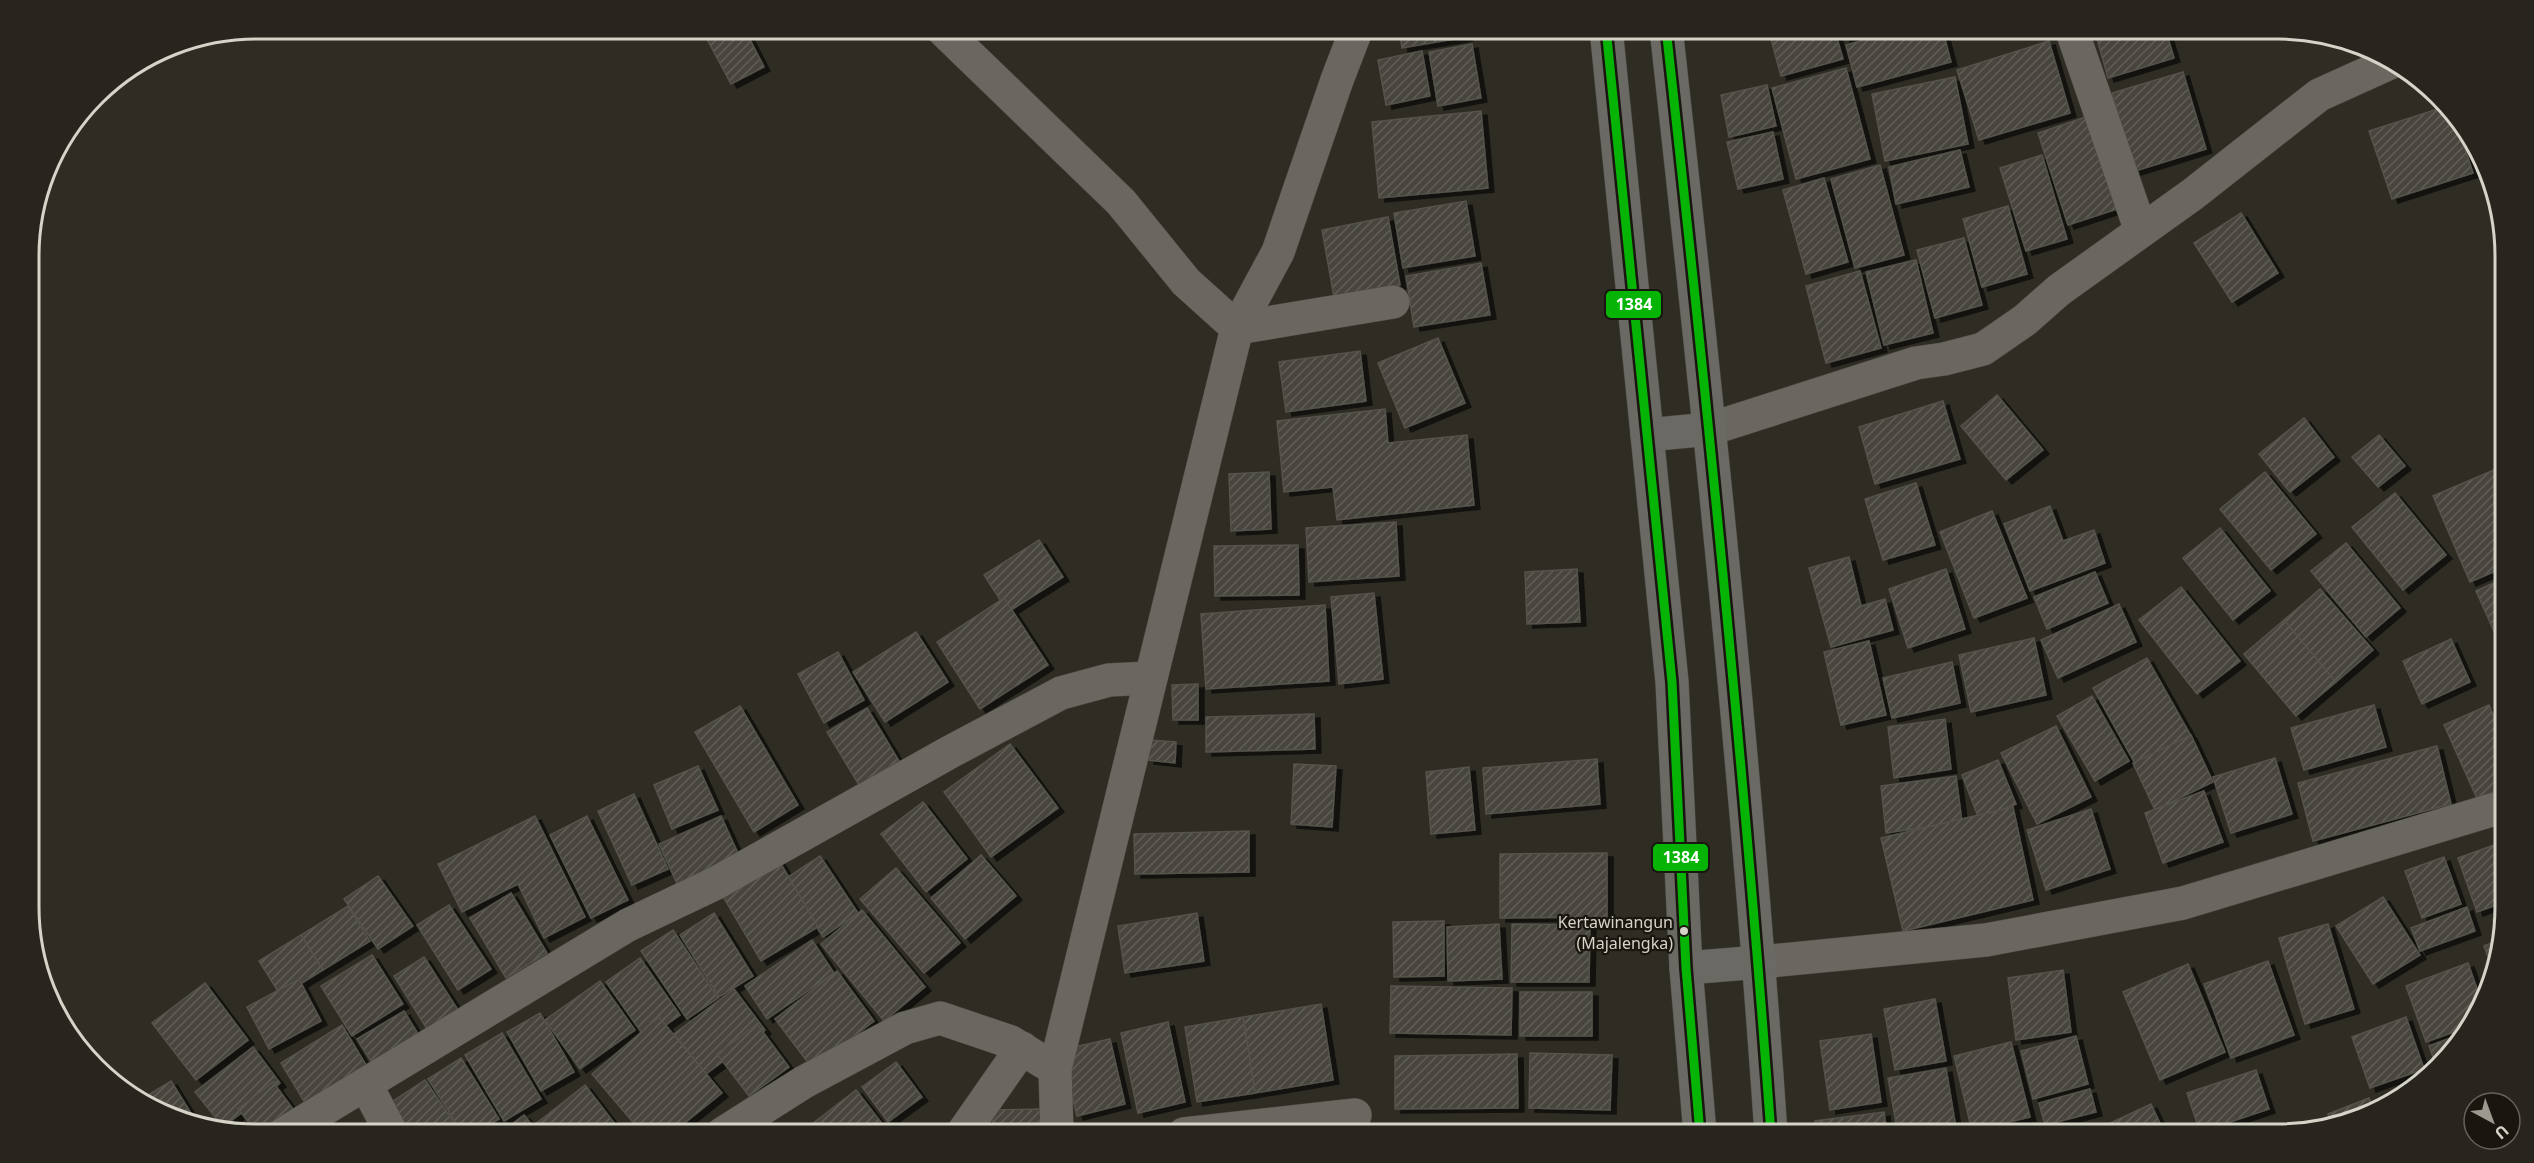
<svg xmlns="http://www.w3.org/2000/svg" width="2534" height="1163" viewBox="0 0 2534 1163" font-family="'Noto Sans',sans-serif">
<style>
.building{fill:url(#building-hatch);stroke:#55524b;stroke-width:1.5;filter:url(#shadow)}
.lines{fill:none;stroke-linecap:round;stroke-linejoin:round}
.minor-casing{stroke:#4c4943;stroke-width:34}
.secondary-casing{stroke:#4c4943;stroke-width:34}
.minor{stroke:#6a6761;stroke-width:33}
.secondary{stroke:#6b6963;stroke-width:33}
.bus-1-casing{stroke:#191610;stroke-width:14}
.bus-1{stroke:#06b406;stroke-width:9}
.bus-dot{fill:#d6d3c9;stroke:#191610;stroke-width:2}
.labels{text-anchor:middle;stroke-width:4.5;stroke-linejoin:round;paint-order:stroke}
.bus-label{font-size:16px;fill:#d6d3c9;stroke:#191610;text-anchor:end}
.rim{fill:none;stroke:#d6d3c9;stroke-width:3}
.line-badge{stroke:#191610;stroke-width:2}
.badge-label{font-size:16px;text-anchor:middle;font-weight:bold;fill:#fff}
</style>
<defs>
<pattern id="building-hatch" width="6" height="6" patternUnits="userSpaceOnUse" patternTransform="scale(1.5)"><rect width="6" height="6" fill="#46443c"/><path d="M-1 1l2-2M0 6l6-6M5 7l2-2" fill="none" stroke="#605e57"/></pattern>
<filter id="shadow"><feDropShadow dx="6" dy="4" stdDeviation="0" flood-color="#0009"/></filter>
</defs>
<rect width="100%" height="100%" fill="#2f2c24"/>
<!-- building -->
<g class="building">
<polygon points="701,28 744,28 764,67 731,84"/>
<polygon points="1399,28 1466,28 1467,37 1402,48"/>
<polygon points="1768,28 1834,28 1843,59 1781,76"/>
<polygon points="1842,28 1884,28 1844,39"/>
<polygon points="1907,28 1942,28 1951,62 1857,87 1846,45"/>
<polygon points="2094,28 2165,28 2174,58 2108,78"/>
<polygon points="2049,41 2070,113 1979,140 1957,70"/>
<polygon points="1472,44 1481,98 1438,106 1429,52"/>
<polygon points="1422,51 1430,96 1386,105 1378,60"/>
<polygon points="1846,68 1870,159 1796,179 1772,88"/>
<polygon points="2183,72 2206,149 2135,171 2112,93"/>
<polygon points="1955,77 1968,144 1885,161 1872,94"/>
<polygon points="1767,85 1776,126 1729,137 1721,95"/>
<polygon points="2447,106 2453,112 2473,173 2392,199 2369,131"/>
<polygon points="1481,111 1488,188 1379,198 1372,122"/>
<polygon points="2089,116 2120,208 2068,225 2038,133"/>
<polygon points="1773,132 1783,179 1738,189 1727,142"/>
<polygon points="1960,150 1969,187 1896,204 1889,167"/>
<polygon points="2042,155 2067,239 2026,251 2000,168"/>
<polygon points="1880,165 1904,255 1855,268 1831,179"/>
<polygon points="1824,178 1848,262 1806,274 1783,190"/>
<polygon points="1466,201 1475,256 1403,268 1394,213"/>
<polygon points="2008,206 2027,274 1982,287 1963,219"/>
<polygon points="2241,213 2278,273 2232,302 2194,243"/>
<polygon points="1388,217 1400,285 1334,297 1322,230"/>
<polygon points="1964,238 1982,305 1935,318 1917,250"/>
<polygon points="1916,260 1933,333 1884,345 1866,272"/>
<polygon points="1481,263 1490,315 1414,327 1406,276"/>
<polygon points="1860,271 1881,348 1826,363 1806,286"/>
<polygon points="1438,338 1465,403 1405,428 1378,363"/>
<polygon points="1360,351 1366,401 1286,412 1279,362"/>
<polygon points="1997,395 2043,450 2006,480 1961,426"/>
<polygon points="1943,401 1960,459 1875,484 1859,427"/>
<polygon points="1385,409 1388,443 1467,435 1474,505 1337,520 1333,487 1284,492 1277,421"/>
<polygon points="2304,418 2334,457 2290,492 2259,454"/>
<polygon points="2379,435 2405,466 2378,487 2352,457"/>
<polygon points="2501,467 2504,475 2505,567 2470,582 2433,496"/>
<polygon points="1269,472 1271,529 1231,531 1229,474"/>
<polygon points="2265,472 2316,534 2271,570 2220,509"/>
<polygon points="1916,483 1935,545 1883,560 1865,499"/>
<polygon points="2395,493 2446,555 2403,590 2352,527"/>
<polygon points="2050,506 2063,541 2094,530 2105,563 2030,591 2004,524"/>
<polygon points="1992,511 2027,598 1974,618 1940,532"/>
<polygon points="1396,522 1399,576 1309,582 1306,528"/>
<polygon points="2220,528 2270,591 2233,620 2183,558"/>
<polygon points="1039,540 1063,577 1008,612 984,575"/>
<polygon points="2346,543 2400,608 2366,637 2311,571"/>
<polygon points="1298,545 1299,595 1215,596 1214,546"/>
<polygon points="1849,557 1861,606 1885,599 1893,630 1831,647 1809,568"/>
<polygon points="1577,569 1580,622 1527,624 1525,572"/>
<polygon points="1946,569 1965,629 1908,648 1889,589"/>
<polygon points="2095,572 2108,603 2047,629 2034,597"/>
<polygon points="2505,578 2505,656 2476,591"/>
<polygon points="2181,587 2240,661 2197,694 2139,620"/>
<polygon points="2320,589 2373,650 2336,682 2284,620"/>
<polygon points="1374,593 1383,679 1339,684 1331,597"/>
<polygon points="1004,598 1048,665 980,709 937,642"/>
<polygon points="2119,604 2136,642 2058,678 2041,640"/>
<polygon points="1325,605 1329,681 1206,689 1201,614"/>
<polygon points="2284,620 2336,682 2296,716 2244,654"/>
<polygon points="916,632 948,682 885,722 853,672"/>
<polygon points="2034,638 2046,695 1971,712 1959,655"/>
<polygon points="2451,639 2470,682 2422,704 2403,661"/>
<polygon points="1869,641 1886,715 1841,725 1824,652"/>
<polygon points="838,652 864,700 824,723 798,674"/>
<polygon points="2147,658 2191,736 2137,767 2093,688"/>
<polygon points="1952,662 1960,703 1892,718 1883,678"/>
<polygon points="2505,670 2505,693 2496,674"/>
<polygon points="1198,684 1198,720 1173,720 1172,685"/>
<polygon points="2092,696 2129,761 2095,781 2057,716"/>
<polygon points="2374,705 2386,747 2304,770 2291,728"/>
<polygon points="2489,705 2505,743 2505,792 2479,803 2444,725"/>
<polygon points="740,706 798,805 754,832 695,732"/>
<polygon points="867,708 899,761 859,785 827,732"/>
<polygon points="1314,714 1315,749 1206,752 1206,717"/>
<polygon points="1945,719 1951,769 1894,778 1888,727"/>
<polygon points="2056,726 2091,797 2037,824 2001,753"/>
<polygon points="2191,735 2213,782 2155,810 2133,763"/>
<polygon points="1150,740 1176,742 1175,763 1148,760"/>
<polygon points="1010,744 1058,808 991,857 944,792"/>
<polygon points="2437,746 2451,804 2313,841 2298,783"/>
<polygon points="2275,758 2292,814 2231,833 2213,777"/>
<polygon points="1597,759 1600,804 1486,814 1483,768"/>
<polygon points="1998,760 2016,804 1979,819 1962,775"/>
<polygon points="1294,764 1336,766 1332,827 1291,824"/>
<polygon points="698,766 718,810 672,829 654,785"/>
<polygon points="1469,767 1475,830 1431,834 1426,772"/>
<polygon points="1956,776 1962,822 1886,833 1881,786"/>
<polygon points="2204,791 2223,842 2163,863 2145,813"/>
<polygon points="634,794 668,869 632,885 598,811"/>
<polygon points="923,802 967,859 926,892 881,834"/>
<polygon points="2013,807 2033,900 1903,931 1881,838"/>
<polygon points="2091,809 2110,869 2046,890 2027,830"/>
<polygon points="535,816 585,917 544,938 518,884 462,912 438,864"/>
<polygon points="587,816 628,900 591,918 550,835"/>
<polygon points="721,816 741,860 679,888 659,844"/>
<polygon points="1249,831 1249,872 1135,874 1134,834"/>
<polygon points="2505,841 2505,902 2477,912 2458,858"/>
<polygon points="1607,853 1607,917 1500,918 1500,854"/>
<polygon points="981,855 1016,896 965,939 931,898"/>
<polygon points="820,856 858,913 823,937 785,879"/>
<polygon points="2444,857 2461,904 2422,918 2405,871"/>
<polygon points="778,859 818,927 761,961 721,893"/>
<polygon points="896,868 960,943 924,973 860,899"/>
<polygon points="378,876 413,926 378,949 344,899"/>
<polygon points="511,893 547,953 506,978 470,918"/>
<polygon points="2383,897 2420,955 2373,984 2336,926"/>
<polygon points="449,905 491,969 458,990 417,925"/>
<polygon points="348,906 370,941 323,970 301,935"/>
<polygon points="2467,907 2475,931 2420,951 2411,928"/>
<polygon points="862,910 925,987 884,1021 821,944"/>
<polygon points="714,913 753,976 719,997 680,935"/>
<polygon points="1197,913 1204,961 1125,973 1118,926"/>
<polygon points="2504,916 2500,936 2499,936 2493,920"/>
<polygon points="1444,921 1444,976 1394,977 1393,922"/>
<polygon points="1499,924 1502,979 1448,981 1447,927"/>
<polygon points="1512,924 1590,925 1589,982 1511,982"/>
<polygon points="2328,924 2354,1009 2305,1024 2279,938"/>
<polygon points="673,930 718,998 687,1019 641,951"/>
<polygon points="301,935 323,970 281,996 259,961"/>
<polygon points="812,940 834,973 767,1019 745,986"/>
<polygon points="2499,940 2493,971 2484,946"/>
<polygon points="372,955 403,1004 352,1036 321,986"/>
<polygon points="424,957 458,1010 427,1029 394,976"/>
<polygon points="640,958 680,1015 646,1039 606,982"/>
<polygon points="2268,961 2294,1035 2231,1058 2204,984"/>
<polygon points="2468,963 2482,1003 2468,1027 2426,1042 2406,986"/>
<polygon points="2188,964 2225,1052 2160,1080 2123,992"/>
<polygon points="2063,970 2071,1032 2016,1040 2008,978"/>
<polygon points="837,971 874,1021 812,1068 775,1019"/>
<polygon points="299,979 321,1021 269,1049 247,1007"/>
<polygon points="600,981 635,1030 580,1069 545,1020"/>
<polygon points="205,983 248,1040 196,1080 152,1023"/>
<polygon points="1391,986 1512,988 1511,1035 1390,1033"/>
<polygon points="734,989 765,1030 706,1074 674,1034"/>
<rect x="1520" y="992" width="72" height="44"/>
<polygon points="1935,999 1946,1061 1895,1070 1884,1009"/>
<polygon points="1321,1004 1333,1080 1255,1093 1243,1017"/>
<polygon points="404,1011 418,1034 372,1063 357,1039"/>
<polygon points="540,1013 574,1072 541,1091 507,1032"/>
<polygon points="659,1017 722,1093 671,1134 643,1134 592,1074"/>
<polygon points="1243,1017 1255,1093 1197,1102 1185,1027"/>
<polygon points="2406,1017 2424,1069 2370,1088 2352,1037"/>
<polygon points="1168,1022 1185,1102 1138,1113 1121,1033"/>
<polygon points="757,1024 789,1067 749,1096 717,1054"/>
<polygon points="342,1025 366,1065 305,1103 281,1063"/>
<polygon points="502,1033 541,1099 504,1121 465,1055"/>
<polygon points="2464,1033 2449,1057 2437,1068 2429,1046"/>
<polygon points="1871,1034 1881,1102 1830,1110 1820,1041"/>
<polygon points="2076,1036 2088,1084 2033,1099 2021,1051"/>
<polygon points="1110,1039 1125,1104 1077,1116 1061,1050"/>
<polygon points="2011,1042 2030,1117 1972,1131 1954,1056"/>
<polygon points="253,1047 280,1083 223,1127 195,1092"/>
<polygon points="1530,1053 1612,1055 1610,1110 1529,1108"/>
<polygon points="1517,1054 1518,1108 1395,1109 1395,1056"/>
<polygon points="461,1058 499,1119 474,1134 463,1134 428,1079"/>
<polygon points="896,1062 922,1097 888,1122 862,1087"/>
<polygon points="1946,1068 1957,1134 1898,1134 1888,1078"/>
<polygon points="2256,1070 2269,1109 2200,1132 2187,1093"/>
<polygon points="2424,1079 2405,1096 2396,1100 2393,1091"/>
<polygon points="425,1080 462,1134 411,1134 390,1103"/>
<polygon points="171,1081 197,1123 169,1117 140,1100"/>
<polygon points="273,1082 296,1113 268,1134 258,1134 238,1109"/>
<polygon points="585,1085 615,1124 602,1134 545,1134 537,1123"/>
<polygon points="2090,1089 2096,1112 2045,1125 2039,1103"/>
<polygon points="856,1090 890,1134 814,1134 808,1127"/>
<polygon points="2369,1098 2374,1111 2351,1122 2332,1126 2328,1114"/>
<polygon points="2151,1104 2165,1134 2087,1134"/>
<polygon points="1041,1109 1042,1134 993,1134 992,1110"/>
<polygon points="1884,1112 1887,1134 1817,1134 1815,1121"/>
<polygon points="524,1115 539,1134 499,1134"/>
<polygon points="359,1126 365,1134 347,1134"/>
<polygon points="797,1126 803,1134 787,1134"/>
<polygon points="1602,1128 1603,1134 1525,1134 1524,1131"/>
<polygon points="1524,1131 1525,1134 1455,1134"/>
</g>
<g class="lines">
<!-- minor casing -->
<g class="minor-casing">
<g id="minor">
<polyline points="941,28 1121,202 1186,282 1237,328 1393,302"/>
<polyline points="2071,28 2141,231"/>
<polyline points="1710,429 1916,363 1944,359 1983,349 2025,320 2059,290 2193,194 2319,95 2392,62"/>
<polyline points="1760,962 1986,940 2183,903 2505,806"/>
<polyline points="366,1085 392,1134"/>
<polyline points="283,1134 628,925 716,883 950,752 1061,693 1109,680 1150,678"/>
<polyline points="722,1134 804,1082 905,1028 940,1018 1011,1042 1055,1069"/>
<polyline points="962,1134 1022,1048"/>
<polyline points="1057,1134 1055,1069 1237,328 1278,252 1337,80 1357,28"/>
<polyline points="1184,1134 1355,1115"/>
</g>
</g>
<!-- secondary casing -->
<g class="secondary-casing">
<g id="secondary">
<polyline points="1606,28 1672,682 1686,968 1700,1134"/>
<path d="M1666,28C1707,396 1746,765 1771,1134"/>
<polyline points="1647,435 1710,429"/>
<polyline points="1686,968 1760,962"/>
</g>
</g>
<!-- minor -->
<use href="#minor" class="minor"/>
<!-- secondary -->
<use href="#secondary" class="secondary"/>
<!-- bus-1 casing -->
<g class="bus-1-casing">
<g id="bus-1">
<polyline points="1606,28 1672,682 1686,968 1700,1134"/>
<path d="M1666,28C1707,397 1744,765 1771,1134"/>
</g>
</g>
<!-- bus-1 -->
<use href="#bus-1" class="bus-1"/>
</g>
<!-- markers -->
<circle class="bus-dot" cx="1684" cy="931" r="5"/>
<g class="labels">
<!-- bus labels -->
<g class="bus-label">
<text x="1673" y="928">Kertawinangun<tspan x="1673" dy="21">(Majalengka)</tspan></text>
</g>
</g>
<!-- crop -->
<path d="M0 0H2534V1163H0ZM256 39H2278A217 217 0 0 1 2495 256V907A217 217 0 0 1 2278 1124H256A217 217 0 0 1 39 907V256A217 217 0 0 1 256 39Z" fill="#28251f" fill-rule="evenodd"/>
<path class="rim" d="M256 39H2278A217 217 0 0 1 2495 256V907A217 217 0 0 1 2278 1124H256A217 217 0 0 1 39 907V256A217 217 0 0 1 256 39Z"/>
<g class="line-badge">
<rect x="1605" y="290" width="57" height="29" rx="6" fill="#06b406"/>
<rect x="1652" y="843" width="57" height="29" rx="6" fill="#06b406"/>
</g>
<g class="badge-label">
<text x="1634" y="310">1384</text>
<text x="1681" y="863">1384</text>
</g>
<!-- north arrow -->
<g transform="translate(2492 1121) rotate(139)"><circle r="28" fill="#191610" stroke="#65625a" stroke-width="1.5"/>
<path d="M0-4.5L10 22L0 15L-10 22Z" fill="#9c998f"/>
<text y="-9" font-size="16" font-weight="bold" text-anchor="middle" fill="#d6d3c9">U</text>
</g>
</svg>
